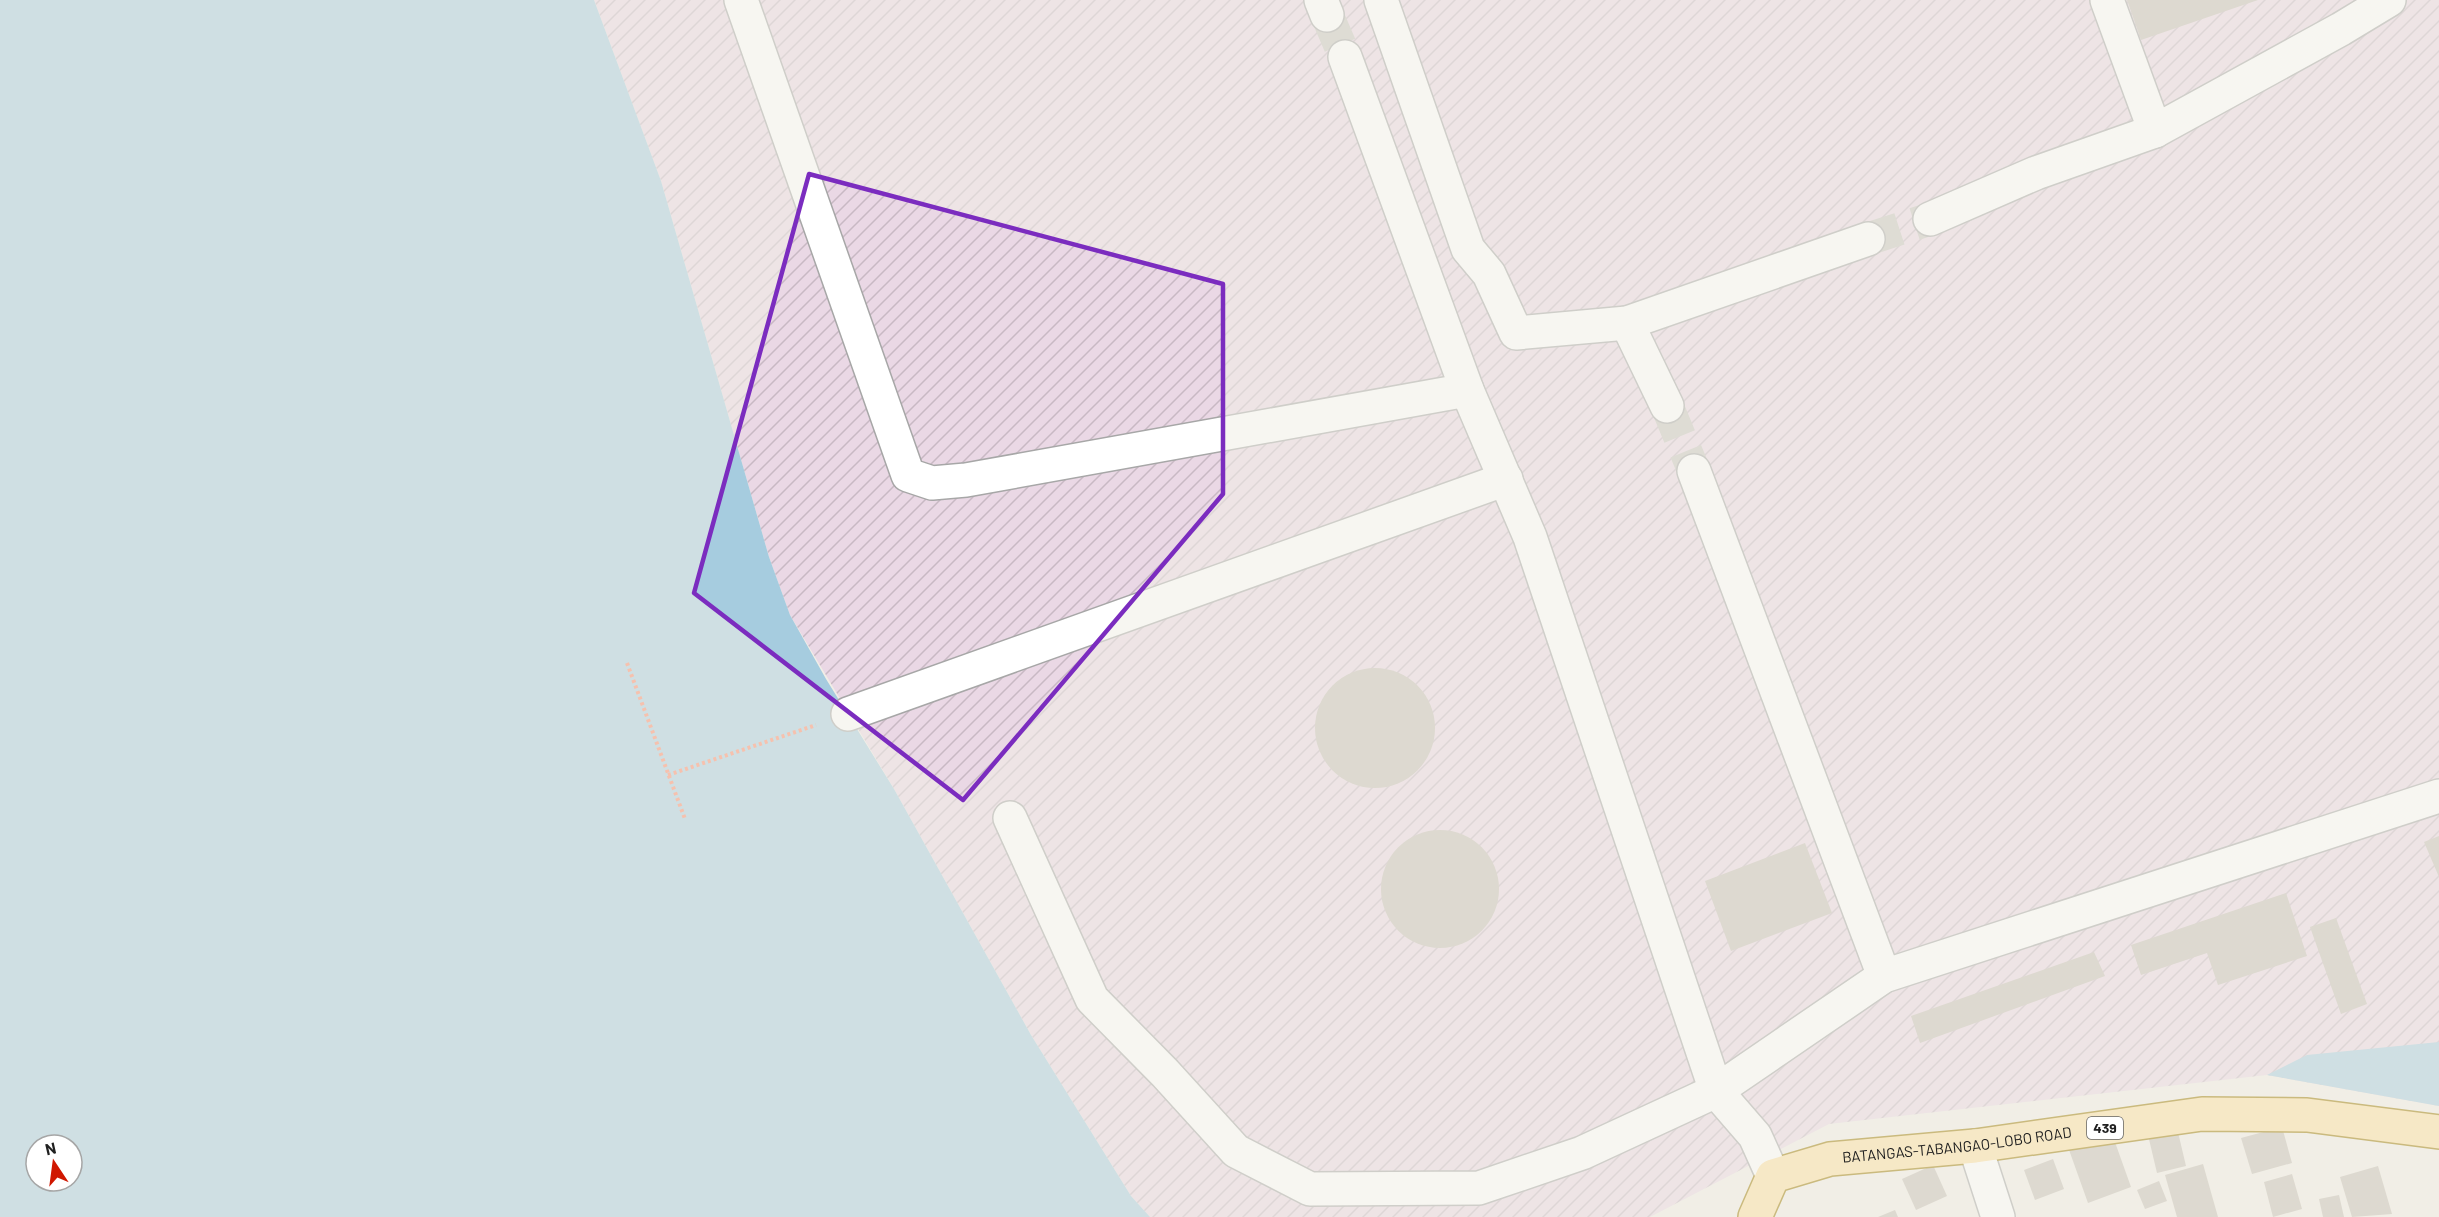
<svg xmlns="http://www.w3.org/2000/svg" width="2439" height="1217" viewBox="0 0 2439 1217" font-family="Barlow,sans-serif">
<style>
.industrial{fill:url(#industrial-furrows)}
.water{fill:#a6ccdf;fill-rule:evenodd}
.building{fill:#c6beb5}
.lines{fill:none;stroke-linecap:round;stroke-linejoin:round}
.minor-tunnel{stroke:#c7c5be;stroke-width:33;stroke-dasharray:33 16;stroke-linecap:butt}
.minor-casing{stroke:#a7a7a7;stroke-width:36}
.major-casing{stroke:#9c7a00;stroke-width:36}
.path{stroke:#fc8b6c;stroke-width:4;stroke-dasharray:3 3;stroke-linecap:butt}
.minor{stroke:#fff;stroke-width:33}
.major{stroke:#fddf9f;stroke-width:33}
.marked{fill:none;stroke:#7b2cbf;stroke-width:4.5;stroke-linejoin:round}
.labels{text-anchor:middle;stroke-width:6;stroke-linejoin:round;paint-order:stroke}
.shield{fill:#fff;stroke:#636363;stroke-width:1.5}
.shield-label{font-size:14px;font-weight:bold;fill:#202020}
.street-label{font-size:15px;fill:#202020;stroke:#fff}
</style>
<defs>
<pattern id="industrial-furrows" width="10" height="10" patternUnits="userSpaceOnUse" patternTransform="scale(1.5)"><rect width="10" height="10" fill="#ead8e5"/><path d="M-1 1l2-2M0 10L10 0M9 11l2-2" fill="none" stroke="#c8b9c4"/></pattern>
</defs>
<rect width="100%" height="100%" fill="#f1eee6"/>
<!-- industrial -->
<polygon class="industrial" points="594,0 2439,0 2439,1106 2267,1075 1829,1124 1650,1217 1150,1217 1131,1196 1031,1035 894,789 790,615 769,557 661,181"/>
<!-- water -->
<g class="water">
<path d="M0,0H594L661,181L769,557L790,615L826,679L894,789L1031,1035L1131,1196L1150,1217H0ZM36,1145H72V1181H36Z"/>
<polygon points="2439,1042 2439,1106 2267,1075 2307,1055"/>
</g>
<!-- building -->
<g class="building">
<polygon points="2127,0 2258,0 2141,40"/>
<circle cx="1375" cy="728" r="60"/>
<circle cx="1440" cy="889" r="59"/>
<polygon points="2439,836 2439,877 2424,842"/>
<polygon points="1805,843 1832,913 1731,951 1705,881"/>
<polygon points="2286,893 2307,956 2218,985 2207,953 2141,975 2131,945"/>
<polygon points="2336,918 2367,1004 2341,1014 2310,927"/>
<polygon points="2094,952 2105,976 1920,1043 1911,1016"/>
<polygon points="2282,1127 2292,1163 2252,1174 2241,1138"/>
<polygon points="2177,1128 2186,1166 2157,1173 2148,1135"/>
<polygon points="2111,1131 2131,1187 2088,1203 2068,1147"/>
<polygon points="2053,1159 2064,1189 2035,1200 2024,1170"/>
<polygon points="2203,1164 2218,1217 2177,1217 2165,1175"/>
<polygon points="1933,1165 1947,1196 1916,1210 1902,1179"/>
<polygon points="2378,1166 2392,1214 2352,1217 2340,1177"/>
<polygon points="2292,1174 2302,1209 2273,1217 2264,1182"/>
<polygon points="2159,1181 2167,1201 2145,1209 2137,1190"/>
<polygon points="2339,1195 2344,1217 2323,1217 2319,1199"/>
<polygon points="1895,1210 1898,1217 1878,1217"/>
</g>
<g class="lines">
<!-- minor-tunnel -->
<g class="minor-tunnel">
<polyline points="1327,15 1345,57"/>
<polyline points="1868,239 1930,219"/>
<polyline points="1667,406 1694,471"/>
</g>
<!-- minor casing -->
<g class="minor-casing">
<g id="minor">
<polyline points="741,0 908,475 932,483 966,480 1467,390"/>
<polyline points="1321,0 1327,15"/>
<polyline points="1381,0 1468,249 1489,274 1516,333 1627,323 1868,239"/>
<polyline points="2107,0 2155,131"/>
<polyline points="1345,57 1467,390 1530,537 1716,1091 1755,1136 1773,1176"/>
<polyline points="1930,219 2036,173 2155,131 2341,29 2389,0"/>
<polyline points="1627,323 1667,406"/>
<polyline points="1694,471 1884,976"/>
<polyline points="848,714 1506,479"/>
<polyline points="1010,818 1092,999 1165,1073 1236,1151 1310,1189 1479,1188 1582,1153 1716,1091 1884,976 2439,796"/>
<polyline points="1975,1146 1998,1217"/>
</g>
</g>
<!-- major casing -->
<g class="major-casing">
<g id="major">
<path id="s1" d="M1755,1217L1773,1176L1830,1159L1975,1146L2202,1114L2307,1115L2439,1132"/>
</g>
</g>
<!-- path -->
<g class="path">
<polyline points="627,663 685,819"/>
<polyline points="668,775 816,725"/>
</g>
<!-- minor -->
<use href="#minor" class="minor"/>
<!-- major -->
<use href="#major" class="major"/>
</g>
<!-- marked area -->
<path d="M0 0H2439V1217H0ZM809,174L1223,284V494L963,800L694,593Z" fill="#f1eee6" fill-opacity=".55" fill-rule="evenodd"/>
<path class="marked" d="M809,174L1223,284V494L963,800L694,593Z"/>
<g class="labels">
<!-- shield labels -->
<rect class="shield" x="2087" y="1117" width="36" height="22" rx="4.5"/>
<g class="shield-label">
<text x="2105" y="1133">439</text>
</g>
<!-- street labels -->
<g class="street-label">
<text dy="5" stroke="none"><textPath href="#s1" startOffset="232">BATANGAS-TABANGAO-LOBO ROAD</textPath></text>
</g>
</g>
<!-- north arrow -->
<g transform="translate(54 1163) rotate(347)"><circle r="28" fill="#ffffff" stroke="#a6a6a6" stroke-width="1.5"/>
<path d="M0-4.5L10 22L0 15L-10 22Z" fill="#d01700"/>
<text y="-9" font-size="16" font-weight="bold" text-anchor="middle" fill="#202020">N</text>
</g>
</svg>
